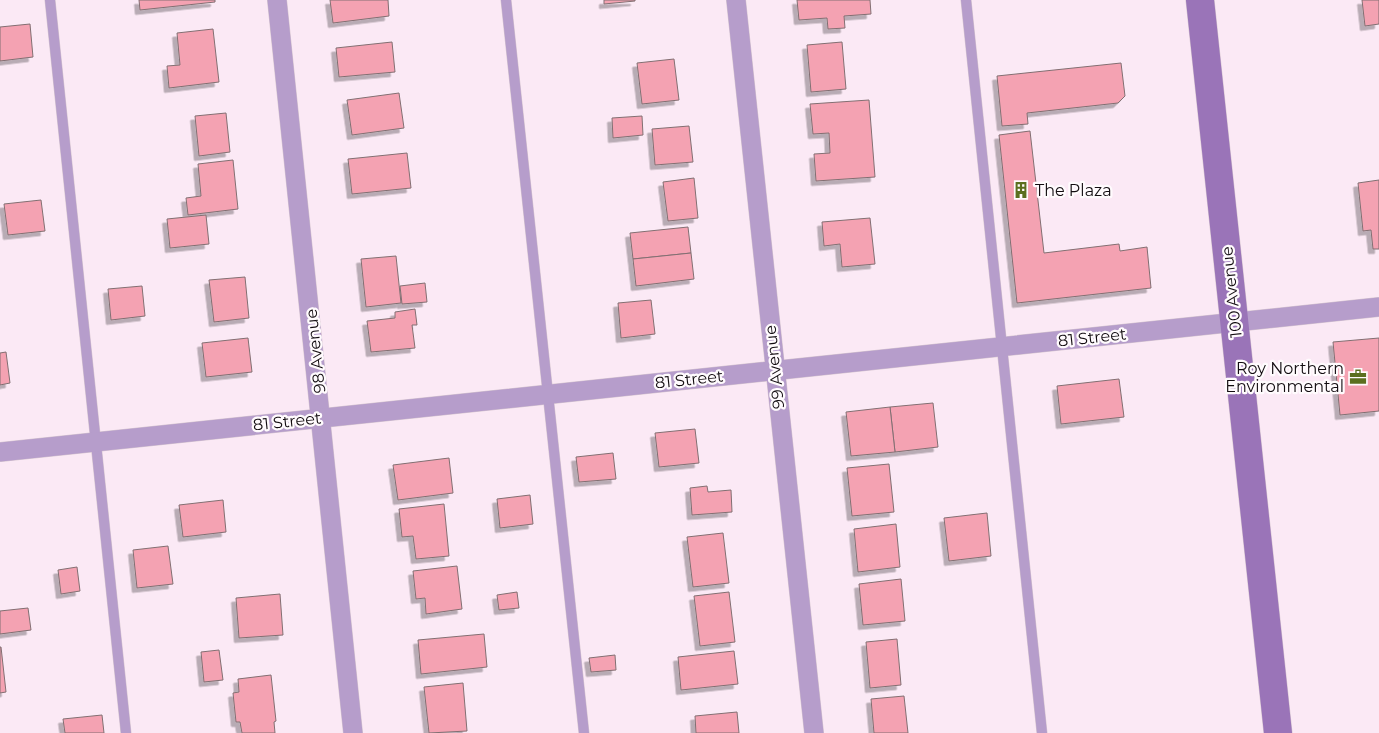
<svg xmlns="http://www.w3.org/2000/svg" width="1379" height="733" viewBox="0 0 1379 733" font-family="Montserrat,sans-serif">
<style>
.building{fill:#f4a2b2;stroke:#826f72;filter:url(#shadow)}
.lines{fill:none;stroke-linecap:round;stroke-linejoin:round}
.lane-casing{stroke:#d6c6d0;stroke-width:11}
.street-casing{stroke:#d6c6d0;stroke-width:20}
.secondary-casing{stroke:#d6c6d0;stroke-width:29}
.lane{stroke:#b69dcb;stroke-width:10}
.street{stroke:#b69dcb;stroke-width:19}
.secondary{stroke:#9a74b8;stroke-width:28}
.labels{text-anchor:middle;stroke-width:4.5;stroke-linejoin:round;paint-order:stroke}
.poi-label{font-size:16px;fill:#120c10;stroke:#fffbfd;text-anchor:start}
.street-label{font-size:16px;fill:#120c10;stroke:#fffbfd}
</style>
<defs>
<filter id="shadow"><feDropShadow dx="-4.5" dy="4.5" stdDeviation="0" flood-color="#0004"/></filter>
</defs>
<rect width="100%" height="100%" fill="#fbe9f5"/>
<!-- building -->
<g class="building">
<polygon points="139,0 215,0 215,2 140,10"/>
<polygon points="330,0 388,0 389,16 333,23"/>
<polygon points="604,0 635,0 635,1 604,4"/>
<polygon points="797,0 870,0 871,14 844,16 845,28 828,29 827,18 799,20"/>
<polygon points="1362,0 1379,0 1379,24 1365,26"/>
<polygon points="30,24 33,57 0,61 0,27"/>
<polygon points="213,29 219,82 169,88 167,66 180,65 177,33"/>
<polygon points="392,42 395,72 339,77 336,48"/>
<polygon points="842,42 846,89 811,92 807,45"/>
<polygon points="674,59 679,100 642,104 637,63"/>
<polygon points="1121,63 1125,96 1118,103 1027,113 1028,124 1002,126 997,76"/>
<polygon points="399,93 404,128 352,135 347,100"/>
<polygon points="869,100 875,177 816,181 814,154 830,153 829,133 813,134 810,104"/>
<polygon points="226,113 230,152 199,156 195,116"/>
<polygon points="642,116 643,135 613,138 612,118"/>
<polygon points="689,126 693,162 655,165 652,129"/>
<polygon points="1030,131 1044,253 1119,244 1120,251 1147,247 1151,288 1017,303 999,135"/>
<polygon points="407,153 411,188 352,194 348,159"/>
<polygon points="233,160 238,209 188,215 186,198 201,196 198,164"/>
<polygon points="694,178 698,218 668,221 663,182"/>
<polygon points="1379,180 1379,249 1373,249 1371,230 1363,231 1358,183"/>
<polygon points="41,200 45,231 8,235 4,204"/>
<polygon points="206,215 209,244 170,248 167,219"/>
<polygon points="870,218 875,264 842,267 840,244 824,246 822,222"/>
<polygon points="688,227 691,253 633,259 630,233"/>
<polygon points="691,253 694,279 636,286 633,259"/>
<polygon points="396,256 401,303 366,307 361,259"/>
<polygon points="245,277 249,318 214,322 209,280"/>
<polygon points="425,283 427,302 402,304 400,286"/>
<polygon points="142,286 145,316 111,320 108,289"/>
<polygon points="651,300 655,334 621,338 618,303"/>
<polygon points="415,309 417,325 412,325 415,348 371,352 367,321 395,318 395,312"/>
<polygon points="248,338 252,372 206,377 202,343"/>
<polygon points="1379,338 1379,411 1340,415 1333,342"/>
<polygon points="6,352 10,383 0,385 0,353"/>
<polygon points="1119,379 1124,417 1061,424 1057,386"/>
<polygon points="933,403 938,447 895,452 890,407"/>
<polygon points="890,407 895,452 851,456 846,412"/>
<polygon points="695,429 699,463 659,467 655,433"/>
<polygon points="613,453 616,479 579,482 576,457"/>
<polygon points="449,458 453,493 398,500 393,465"/>
<polygon points="889,464 894,512 852,516 847,468"/>
<polygon points="707,486 708,492 731,490 732,512 692,515 690,488"/>
<polygon points="530,495 533,524 500,528 497,499"/>
<polygon points="223,500 226,532 183,537 179,505"/>
<polygon points="444,504 449,556 416,559 413,536 402,537 399,509"/>
<polygon points="987,513 991,556 949,561 944,518"/>
<polygon points="896,524 900,567 858,572 854,529"/>
<polygon points="723,533 729,583 693,587 687,537"/>
<polygon points="168,546 173,584 137,588 133,550"/>
<polygon points="457,566 462,609 426,614 425,598 416,599 413,571"/>
<polygon points="77,567 80,591 61,594 58,570"/>
<polygon points="901,579 905,621 863,625 859,584"/>
<polygon points="517,592 519,608 499,610 497,595"/>
<polygon points="729,592 735,642 700,646 694,596"/>
<polygon points="280,594 283,635 239,638 236,598"/>
<polygon points="28,608 31,630 0,634 0,611"/>
<polygon points="484,634 487,667 421,674 418,640"/>
<polygon points="897,639 901,685 870,688 866,642"/>
<polygon points="0,647 1,647 6,692 0,693"/>
<polygon points="219,650 223,680 204,682 201,652"/>
<polygon points="734,651 738,684 681,690 678,657"/>
<polygon points="615,655 616,670 591,672 589,658"/>
<polygon points="271,675 276,721 274,722 275,733 242,733 240,722 236,722 233,693 239,692 238,679"/>
<polygon points="463,683 467,731 429,733 424,687"/>
<polygon points="904,696 908,733 874,733 871,699"/>
<polygon points="737,712 739,733 696,733 695,716"/>
<polygon points="102,715 104,733 65,733 63,719"/>
</g>
<g class="lines">
<!-- lane casing -->
<g class="lane-casing">
<g id="lane">
<polyline points="50,0 126,733"/>
<polyline points="506,0 584,733"/>
<polyline points="966,0 1042,733"/>
</g>
</g>
<!-- street casing -->
<g class="street-casing">
<g id="street">
<polyline points="277,0 353,733"/>
<polyline points="736,0 814,733"/>
<polyline points="0,452 1379,307"/>
</g>
</g>
<!-- secondary casing -->
<g class="secondary-casing">
<polyline id="secondary" points="1200,0 1278,733"/>
</g>
<!-- lane -->
<use href="#lane" class="lane"/>
<!-- street -->
<use href="#street" class="street"/>
<!-- secondary -->
<use href="#secondary" class="secondary"/>
</g>
<!-- icons -->
<defs>
<g id="building-bare" transform="scale(1.35)"><path d="M-4-6H4V6H1V3H-1V6H-4ZM-2.5-4.3h1.7v1.8h-1.7ZM.8-4.3h1.7v1.8H.8ZM-2.5-1h1.7V.8h-1.7ZM.8-1h1.7V.8H.8Z" fill="#5b6f1f" stroke="#fffbfd" stroke-width="2.5" paint-order="stroke"/></g>
<g id="office-bare" transform="scale(1.35)"><path d="M-6-3h4V-5.5h4V-3h4V5H-6ZM-1-4.5V-3h2v-1.5ZM-6 0V1H6V0Z" fill="#5b6f1f" stroke="#fffbfd" stroke-width="2.5" paint-order="stroke"/></g>
</defs>
<g fill-rule="evenodd">
<use href="#building-bare" x="1021" y="190"/>
<use href="#office-bare" x="1358" y="377"/>
</g>
<g class="labels">
<!-- poi labels -->
<g class="poi-label">
<text x="1035" y="196">The Plaza</text>
<text x="1344" y="374" text-anchor="end">Roy Northern<tspan x="1344" dy="18">Environmental</tspan></text>
</g>
<!-- street labels -->
<g class="street-label">
<text transform="translate(1231 292) rotate(-96)" y="6">100 Avenue</text>
<text transform="translate(1092 337) rotate(-6)" y="6">81 Street</text>
<text transform="translate(315 351) rotate(-96)" y="6">98 Avenue</text>
<text transform="translate(774 367) rotate(-96)" y="6">99 Avenue</text>
<text transform="translate(689 379) rotate(-6)" y="6">81 Street</text>
<text transform="translate(287 421) rotate(-6)" y="6">81 Street</text>
</g>
</g>
</svg>
